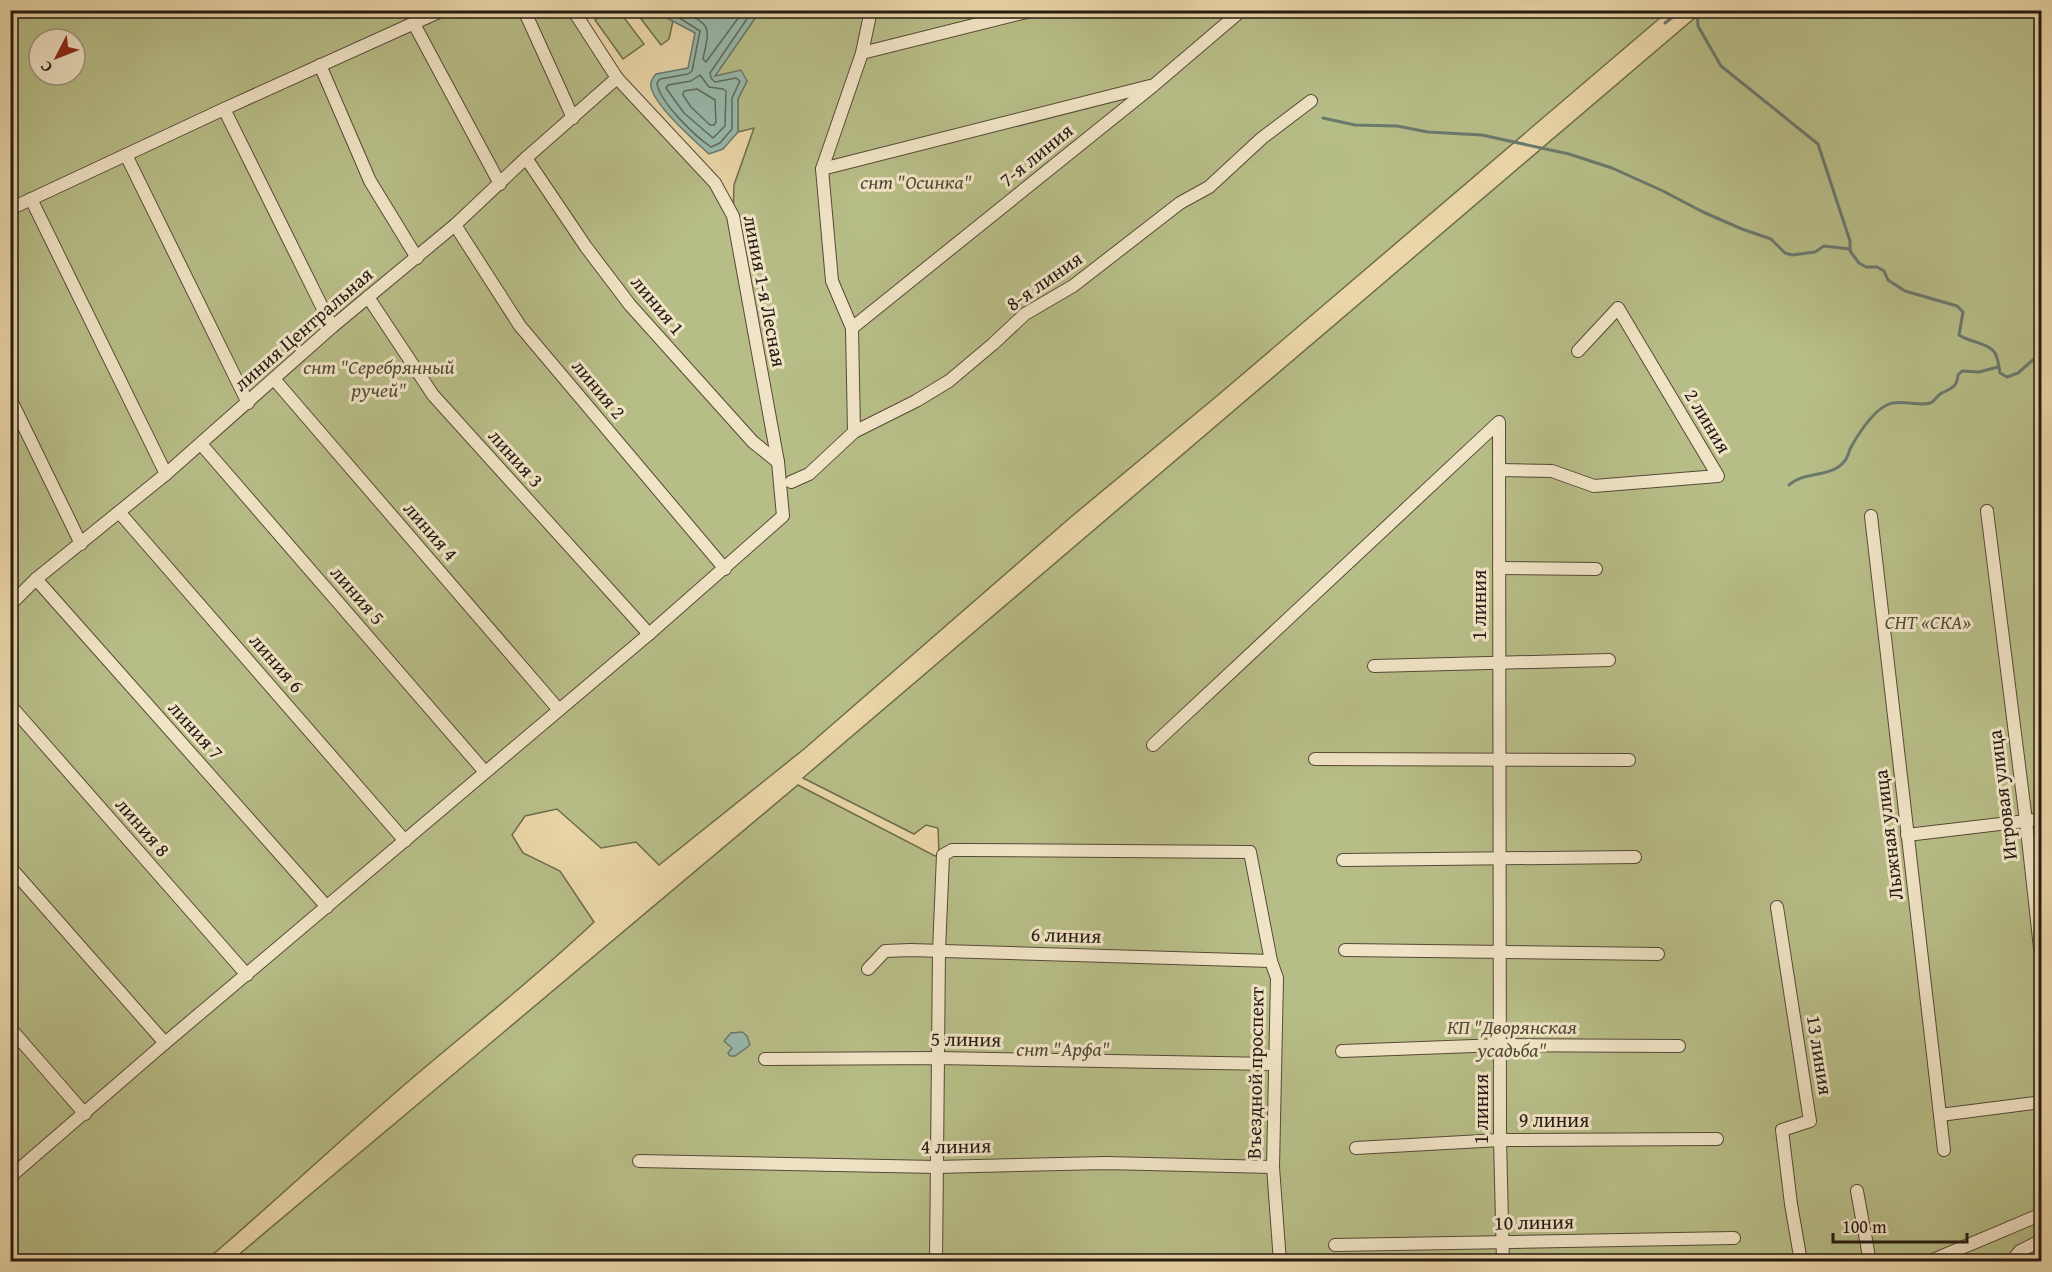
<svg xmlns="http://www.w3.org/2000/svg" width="2052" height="1272" viewBox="0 0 2052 1272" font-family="'Gentium Book Plus',serif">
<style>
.green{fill:#b7bd87;stroke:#6e6c4d;stroke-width:1.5;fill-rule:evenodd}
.water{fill:#98b9ab;stroke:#6a796e;stroke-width:1.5}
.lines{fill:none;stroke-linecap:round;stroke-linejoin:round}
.shore{stroke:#5e6a5f;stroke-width:1.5}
.stream{stroke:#6a796e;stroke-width:3}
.minor-casing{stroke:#564938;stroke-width:14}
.minor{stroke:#f1e4c6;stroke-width:12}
.labels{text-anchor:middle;stroke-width:6;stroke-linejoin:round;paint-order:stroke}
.street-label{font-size:20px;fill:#251a13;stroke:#f1e4c6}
.park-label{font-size:20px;font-style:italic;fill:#514b36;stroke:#f1e4c6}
</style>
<rect width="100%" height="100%" fill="#ead6a8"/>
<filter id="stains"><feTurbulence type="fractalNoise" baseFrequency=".00333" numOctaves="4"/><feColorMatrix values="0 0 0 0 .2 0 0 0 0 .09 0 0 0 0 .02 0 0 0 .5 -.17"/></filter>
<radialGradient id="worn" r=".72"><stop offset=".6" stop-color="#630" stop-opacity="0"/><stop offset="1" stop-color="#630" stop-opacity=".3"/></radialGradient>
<!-- green -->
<g class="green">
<path d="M10,11H574L617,78L715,183L733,214L734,185L754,128L738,132V99L747,81L714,77L760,11H1668L1218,395L1072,516L804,749L659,865L636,842L601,848L557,809L525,816L512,835L523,853L560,871L594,922C537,976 476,1024 417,1074C345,1135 276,1201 204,1262L11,1261ZM39,39H75V75H39Z"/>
<polygon points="608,11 619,11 644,44 623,59 595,20"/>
<polygon points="635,11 655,11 673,21 669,39 661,45"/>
<polygon points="1703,11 2041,11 2041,1261 230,1262 798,785 935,856 939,855 938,828 926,825 914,834 803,778"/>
</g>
<!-- water -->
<g class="water">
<path d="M654,11H760L715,76L741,70L747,81L738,99V132L723,149L709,154C696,142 647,100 651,82C652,79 654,76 656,74L688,68L695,33Z"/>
<polygon points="742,1032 747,1036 750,1045 735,1056 730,1056 728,1053 732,1048 724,1041 731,1033"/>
</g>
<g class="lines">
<!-- shore -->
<g class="shore">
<path d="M667,10L700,31L692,71L688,74L660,79L657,83C659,102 696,137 711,147L720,143L732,129V98L740,81L736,78L715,82L711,78L710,73L753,10"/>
<path d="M682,10C712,27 710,26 703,59L706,62L744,10"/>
<polygon points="700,75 709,87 723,89 726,91 725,126 713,138 684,113 666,88 668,85 691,81"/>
<polygon points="697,89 715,100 716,122 714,125 710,125 691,107 683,95 684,91"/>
</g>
<!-- stream -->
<g class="stream">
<path d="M1697,10L1698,26L1721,66L1818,144L1850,241V251L1859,263L1866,267H1877L1884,271L1888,280L1905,291L1957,306L1963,312L1959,335C1969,342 1989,343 1995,353C1998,358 1999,367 2000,373L2007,377L2018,373L2042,352"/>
<polyline points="1665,23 1682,10"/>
<polyline points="1323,118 1355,125 1397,126 1428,132 1482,135 1569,154 1612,168 1663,191 1703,212 1742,229 1771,239 1785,253 1792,255 1807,253 1815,252 1824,246 1850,249"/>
<path d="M1789,485C1804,471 1829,478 1843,463C1848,458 1848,453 1851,447C1859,433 1872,412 1887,405C1900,398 1923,408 1932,402C1936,400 1937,395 1942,393C1952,388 1957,387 1958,375L1962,371L1979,372L1998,367"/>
</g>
<!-- minor casing -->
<g class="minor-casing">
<g id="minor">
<polyline points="524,10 573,118"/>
<polyline points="414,24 500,184"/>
<polyline points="862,53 1034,10"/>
<polyline points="320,65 370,181 417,258"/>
<polyline points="224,109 332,327"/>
<polyline points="126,155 248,403"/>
<polyline points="526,158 586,247 630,305 753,442 778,462"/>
<polyline points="822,169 1150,86"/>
<polyline points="31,199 166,474"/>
<polyline points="10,209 224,109 443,10"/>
<polyline points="455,225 520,326 725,569"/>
<polyline points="368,297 433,395 649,634"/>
<polyline points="852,328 1154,85 1242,10"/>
<polyline points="274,379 559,710"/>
<polyline points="10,398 81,544"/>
<polyline points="854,432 852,328 832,281 822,169 862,53 871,10"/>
<polyline points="201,444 485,772"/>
<polyline points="1500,470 1552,471 1594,486 1718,476 1618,308 1578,351"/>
<polyline points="791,482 809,474 854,432 916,401 949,381 993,344 1025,314 1073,286 1180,203 1209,187 1262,138 1311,101"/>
<polyline points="1987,511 2026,821 2042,966"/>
<polyline points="119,512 405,841"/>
<polyline points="1871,516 1944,1150"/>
<polyline points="1499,568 1596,569"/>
<polyline points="36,579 327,907"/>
<polyline points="10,605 36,579 166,474 332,327 455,225 526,158 617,78"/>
<polyline points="1374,666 1609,660"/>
<polyline points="10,705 247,975"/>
<polyline points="1153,745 1499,422 1500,1140 1503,1262"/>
<polyline points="1315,759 1629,760"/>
<polyline points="1907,835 2042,819"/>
<polyline points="1343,860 1635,857"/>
<polyline points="10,867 165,1043"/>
<polyline points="1777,907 1810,1121 1782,1130 1791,1204 1801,1262"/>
<polyline points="1345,950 1658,954"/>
<polyline points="868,969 885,951 910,950 1271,961"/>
<polyline points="10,1028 85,1114"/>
<polyline points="1342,1051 1500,1045 1679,1046"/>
<polyline points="765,1059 939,1058 1275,1064"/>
<polyline points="1940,1115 2042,1102"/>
<polyline points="1356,1148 1500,1140 1717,1139"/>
<polyline points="639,1161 936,1167 1106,1163 1273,1167"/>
<polyline points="10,1177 165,1043 649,634 783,516 778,462 733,216 715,183 617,78 573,10"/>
<polyline points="1857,1191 1870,1262"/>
<polyline points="1335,1245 1734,1238"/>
<polyline points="936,1262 939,951 943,855 952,850 966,850 1250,852 1271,961 1277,978 1273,1167 1280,1262"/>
<polyline points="1928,1262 2042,1214"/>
<polyline points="2011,1262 2020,1251 2042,1240"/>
</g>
</g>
<!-- minor -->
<use href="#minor" class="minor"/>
</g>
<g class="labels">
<!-- street labels -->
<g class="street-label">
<text transform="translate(1036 155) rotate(-39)" y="7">7-я линия</text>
<text transform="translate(1044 281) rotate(-35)" y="7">8-я линия</text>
<text transform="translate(765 291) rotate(79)" y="7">линия 1-я Лесная</text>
<text transform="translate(658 305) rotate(50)" y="7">линия 1</text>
<text transform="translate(303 329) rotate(-41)" y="7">линия Центральная</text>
<text transform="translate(599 389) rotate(50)" y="7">линия 2</text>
<text transform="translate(1708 421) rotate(59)" y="7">2 линия</text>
<text transform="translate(516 458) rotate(48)" y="7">линия 3</text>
<text transform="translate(431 531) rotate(49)" y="7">линия 4</text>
<text transform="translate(358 595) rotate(49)" y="7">линия 5</text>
<text transform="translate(1479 605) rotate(-90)" y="7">1 линия</text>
<text transform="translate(277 663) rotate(49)" y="7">линия 6</text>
<text transform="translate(196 730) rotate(48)" y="7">линия 7</text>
<text transform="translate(2002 795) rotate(-97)" y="7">Игровая улица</text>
<text transform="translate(143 827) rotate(49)" y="7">линия 8</text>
<text transform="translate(1888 835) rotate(-97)" y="7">Лыжная улица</text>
<text transform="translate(1066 935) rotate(2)" y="7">6 линия</text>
<text transform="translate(966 1039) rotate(1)" y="7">5 линия</text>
<text transform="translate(1820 1055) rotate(81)" y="7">13 линия</text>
<text transform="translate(1255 1073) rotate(-89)" y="7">Въездной проспект</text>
<text transform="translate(1481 1109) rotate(-90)" y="7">1 линия</text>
<text x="1554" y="1127">9 линия</text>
<text transform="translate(956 1146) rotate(-1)" y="7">4 линия</text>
<text transform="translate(1534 1222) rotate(-1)" y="7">10 линия</text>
</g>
<!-- park labels -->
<g class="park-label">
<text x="916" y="189">снт "Осинка"</text>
<text x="379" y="374">снт "Серебрянный<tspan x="379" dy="23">ручей"</tspan></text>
<text x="1928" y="629">СНТ «СКА»</text>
<text x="1512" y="1034">КП "Дворянская<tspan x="1512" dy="23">усадьба"</tspan></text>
<text x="1063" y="1056">снт "Арфа"</text>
</g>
</g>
<!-- margin -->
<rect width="2052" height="1272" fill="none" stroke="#ead6a8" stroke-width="36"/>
<rect x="12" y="12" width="2028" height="1248" fill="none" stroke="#251a13" stroke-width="3"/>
<rect x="18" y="18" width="2016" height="1236" fill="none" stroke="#251a13" stroke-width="1.5"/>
<!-- north arrow -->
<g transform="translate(57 57) rotate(228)"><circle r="28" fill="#f1e4c6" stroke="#9f937e" stroke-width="1.5"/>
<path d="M0-4.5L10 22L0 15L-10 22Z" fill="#8f2418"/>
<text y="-9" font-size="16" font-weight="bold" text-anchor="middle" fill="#251a13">С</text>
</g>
<!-- scale -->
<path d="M1833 1233v9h134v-9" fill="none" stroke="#251a13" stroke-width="3"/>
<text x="1842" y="1233" font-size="18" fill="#251a13" stroke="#f1e4c6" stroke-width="4.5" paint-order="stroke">100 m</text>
<rect width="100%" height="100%" filter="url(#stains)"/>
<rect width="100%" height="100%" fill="url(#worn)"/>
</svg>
